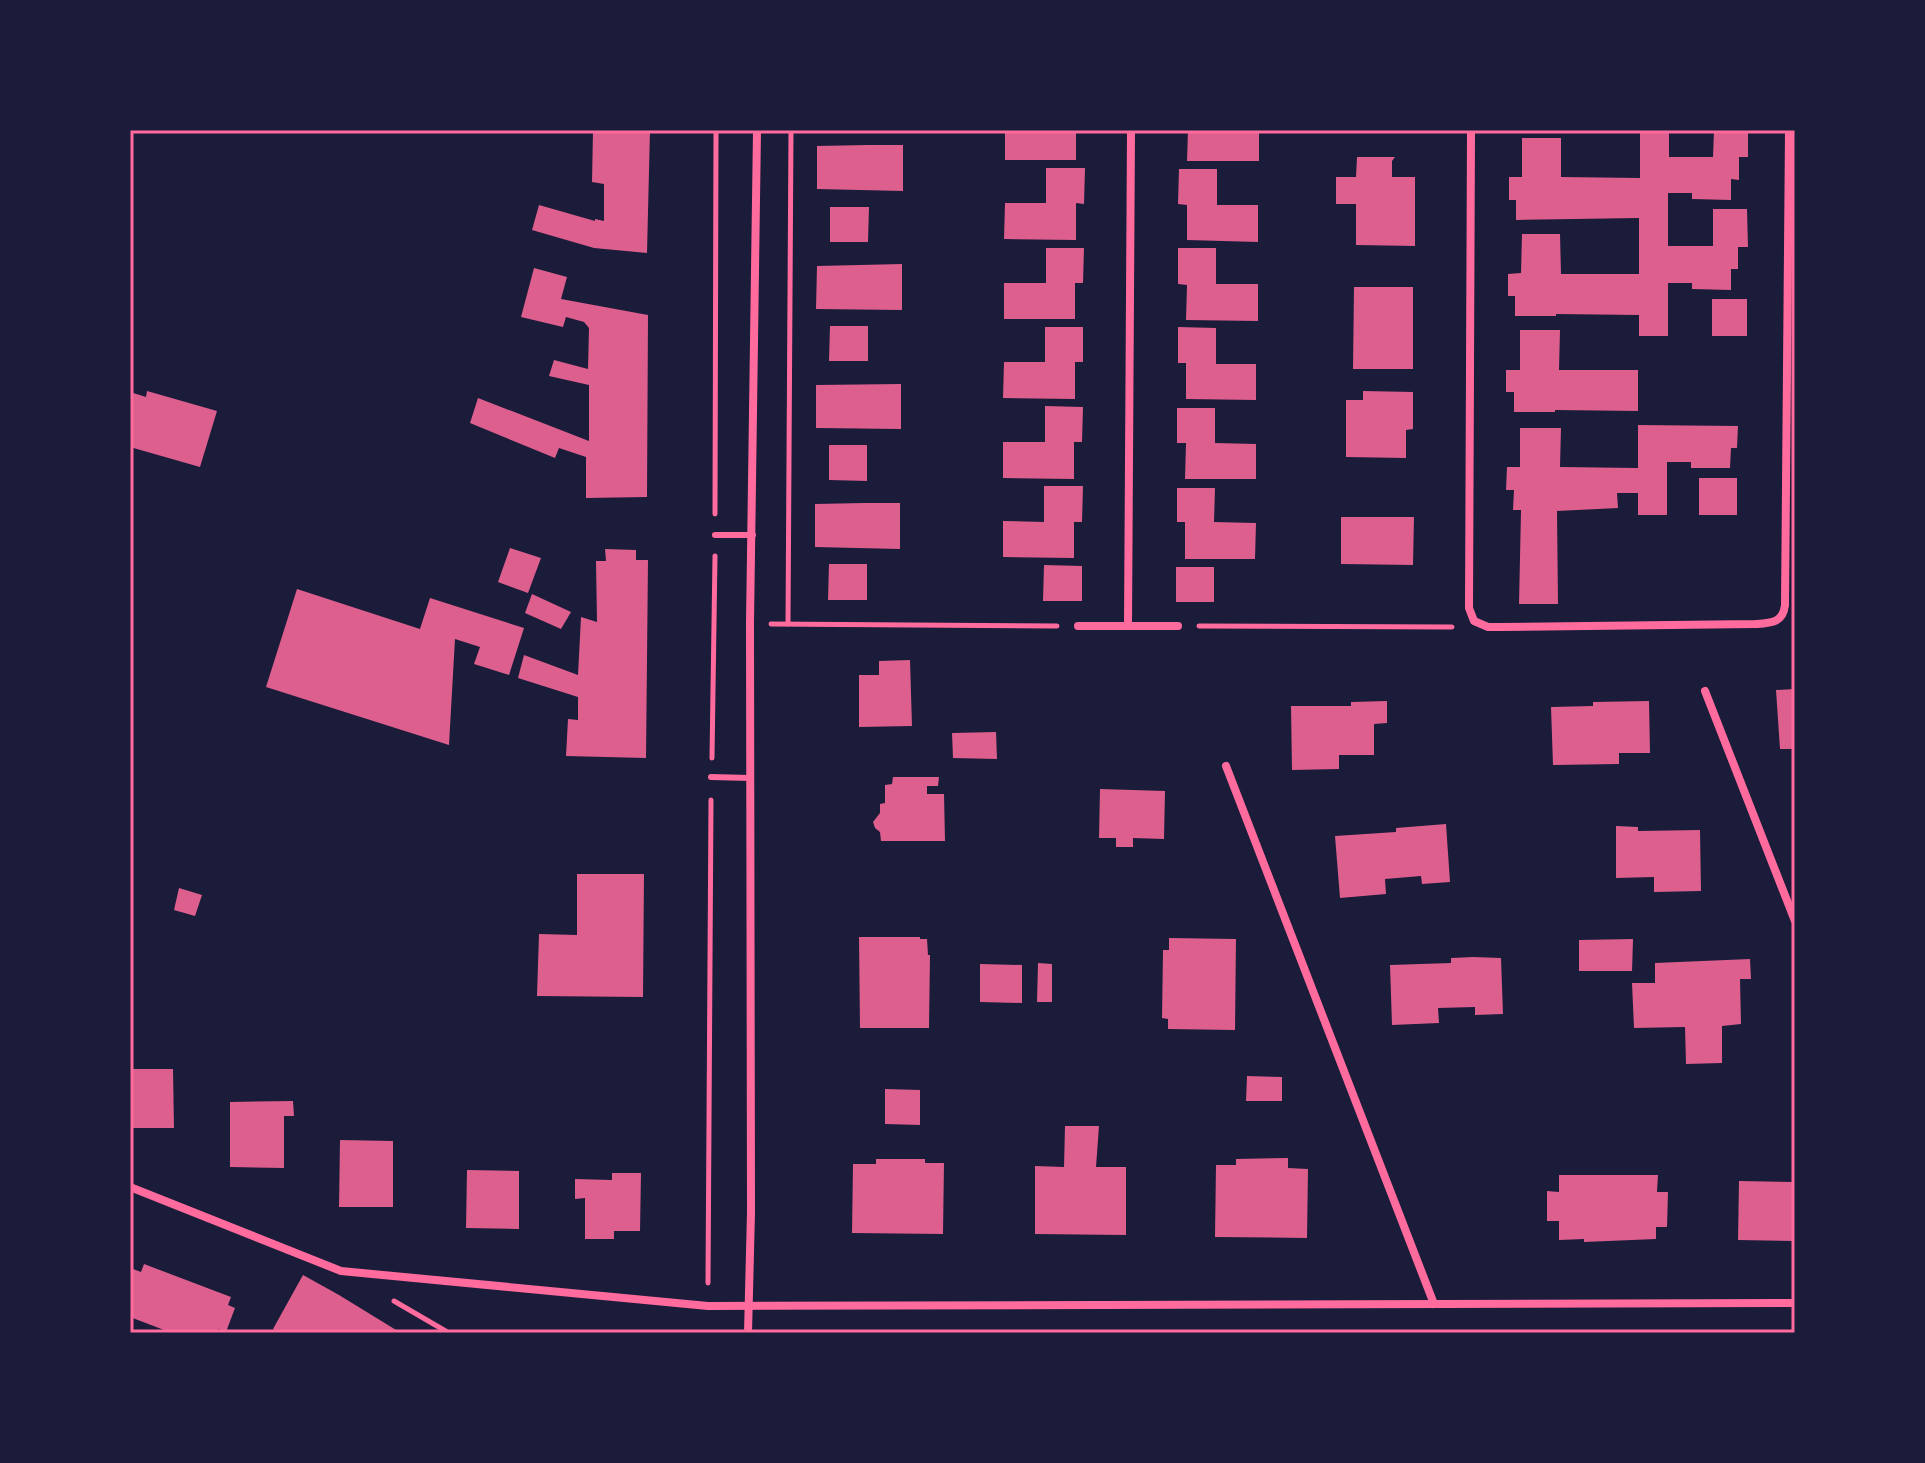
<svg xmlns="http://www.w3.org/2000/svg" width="1925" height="1463" viewBox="0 0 1925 1463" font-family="'PT Sans Narrow',sans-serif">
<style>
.building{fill:#dd5f8e}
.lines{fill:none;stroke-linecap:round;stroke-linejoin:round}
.path{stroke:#ff6b9d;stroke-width:5}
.service{stroke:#ff6b9d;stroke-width:6}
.minor{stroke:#ff6b9d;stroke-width:8}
.neatline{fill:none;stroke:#ff6b9d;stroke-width:3}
</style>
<rect width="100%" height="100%" fill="#1b1b3a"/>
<!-- building -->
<g class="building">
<polygon points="593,130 650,130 647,253 594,248 532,230 539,205 595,221 595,219 604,221 604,184 592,182"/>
<rect x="1005" y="130" width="71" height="30"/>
<polygon points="1188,130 1259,130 1259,161 1187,161"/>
<polygon points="1640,130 1669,130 1669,157 1713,157 1714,130 1748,130 1748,157 1739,157 1739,180 1731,179 1731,200 1692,199 1692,193 1668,193 1668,246 1713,246 1713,209 1747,209 1748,247 1738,247 1738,269 1731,269 1731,290 1692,289 1692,283 1668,283 1668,336 1639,336 1639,315 1556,314 1556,316 1515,316 1515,296 1508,296 1508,274 1521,273 1522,234 1560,234 1561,274 1639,274 1639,218 1516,220 1516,200 1509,200 1509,177 1522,177 1522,138 1561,138 1561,177 1640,178"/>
<polygon points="867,145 903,145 903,191 817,189 817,146"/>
<polygon points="1357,157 1395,157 1392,161 1392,177 1415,177 1415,246 1356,245 1356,204 1336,204 1336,177 1356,177"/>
<polygon points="1046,168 1085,168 1084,204 1076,203 1076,240 1004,239 1005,203 1046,203"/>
<polygon points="1179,169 1217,169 1217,205 1258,205 1258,242 1187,240 1187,205 1178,204"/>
<polygon points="830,207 869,207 868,242 830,242"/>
<polygon points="1046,248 1084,248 1083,283 1075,283 1075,319 1004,319 1004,283 1046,283"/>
<polygon points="1178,248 1216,248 1216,284 1258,284 1258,321 1186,320 1187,285 1178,284"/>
<polygon points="902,264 902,310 816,309 817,266"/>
<polygon points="534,268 567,277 561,299 648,315 647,497 586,498 586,457 559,448 555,458 470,423 478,398 589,441 589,385 549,376 554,360 588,369 589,328 584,322 566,317 563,327 521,317"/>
<polygon points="1354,287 1413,287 1413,369 1353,369"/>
<rect x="1712" y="299" width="35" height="37"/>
<polygon points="830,326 868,326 868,361 829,361"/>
<polygon points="1045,327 1083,327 1083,362 1075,362 1075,399 1003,398 1004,362 1045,362"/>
<polygon points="1178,327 1216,328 1216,364 1256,364 1256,400 1186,399 1186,363 1178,363"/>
<polygon points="1520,330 1560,330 1559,370 1638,370 1638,411 1555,410 1555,412 1514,412 1514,392 1506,392 1506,370 1520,370"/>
<polygon points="901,384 901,429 816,428 816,385"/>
<polygon points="147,391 217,411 200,467 130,447 130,392 146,397"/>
<polygon points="1363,391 1413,392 1413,429 1406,430 1406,458 1346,457 1346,400 1363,400"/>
<polygon points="1045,406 1083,407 1082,442 1074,442 1074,479 1003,478 1003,442 1045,442"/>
<polygon points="1177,408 1215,408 1215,443 1256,444 1256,479 1185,479 1186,443 1177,443"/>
<polygon points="1638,425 1738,426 1737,448 1731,448 1730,468 1691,468 1691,462 1667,462 1667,515 1638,515 1638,493 1617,493 1618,508 1557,511 1558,604 1519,604 1521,510 1513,510 1514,490 1506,490 1507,467 1520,467 1520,428 1561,428 1560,467 1638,468"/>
<polygon points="829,445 867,445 867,481 829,480"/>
<rect x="1699" y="478" width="38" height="37"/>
<polygon points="1044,486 1083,486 1082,522 1074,522 1074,558 1003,557 1003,521 1044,522"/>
<polygon points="1177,488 1215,488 1214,522 1256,523 1255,559 1185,559 1185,522 1177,522"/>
<polygon points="864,503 900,503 900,549 815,547 815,504"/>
<polygon points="1341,517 1414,517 1413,565 1341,564"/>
<polygon points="510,548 541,558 528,593 498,582"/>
<polygon points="605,549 636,550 636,560 648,560 646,758 566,756 568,719 578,720 578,697 518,678 524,655 578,675 581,617 597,622 596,561 606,561"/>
<polygon points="829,564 867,564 867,600 828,600"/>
<polygon points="1044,565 1082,566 1082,601 1043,601"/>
<rect x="1176" y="567" width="38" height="35"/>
<polygon points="297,589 420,629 430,598 524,628 509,675 474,664 480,647 455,639 449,745 266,687"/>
<polygon points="532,594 571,612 561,629 525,613"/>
<polygon points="910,660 912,726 859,727 859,675 879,675 879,661"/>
<polygon points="1795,689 1795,749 1780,749 1776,690"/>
<polygon points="1387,701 1387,723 1374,724 1374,755 1339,755 1339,769 1292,770 1291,706 1351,706 1351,702"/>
<polygon points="1649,701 1650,753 1619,753 1619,764 1553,765 1551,707 1593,706 1593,702"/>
<polygon points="996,732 997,759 953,758 952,733"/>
<polygon points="893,777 939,777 938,786 927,786 927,794 944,794 945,841 881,841 880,832 875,828 873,822 880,813 880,804 885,803 885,785 892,784"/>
<polygon points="1100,789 1165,791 1164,839 1133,838 1133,847 1116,847 1116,838 1099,838"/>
<polygon points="1446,824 1450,882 1422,884 1421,876 1385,879 1386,894 1340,898 1335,836 1396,832 1396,828"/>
<polygon points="1616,826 1638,827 1638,831 1700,830 1701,891 1654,892 1654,877 1616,878"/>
<polygon points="577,874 644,874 643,997 537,996 539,934 577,935"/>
<polygon points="179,888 202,895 195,916 174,910"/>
<polygon points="859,937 920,937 920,939 927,939 928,955 930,955 929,1028 860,1028"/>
<polygon points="1169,938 1236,939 1235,1030 1168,1029 1168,1019 1162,1018 1163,950 1169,950"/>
<polygon points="1633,939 1632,971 1579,971 1579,940"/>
<polygon points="1473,957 1501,958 1503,1014 1475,1015 1475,1007 1438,1008 1439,1023 1392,1025 1390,965 1451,963 1451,958"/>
<polygon points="1750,959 1751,979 1740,979 1741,1024 1722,1026 1722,1063 1686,1064 1685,1027 1634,1028 1632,983 1655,983 1655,963"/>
<polygon points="1038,963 1052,964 1052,1002 1037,1002"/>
<polygon points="980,964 1022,965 1022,1003 980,1002"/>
<polygon points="130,1069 173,1069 174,1128 130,1128"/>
<polygon points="1247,1076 1282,1077 1282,1101 1246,1101"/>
<polygon points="885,1089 920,1090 920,1125 885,1124"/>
<polygon points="293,1101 294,1116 284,1116 284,1168 230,1167 230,1102"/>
<polygon points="1065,1126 1099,1126 1096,1167 1126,1167 1126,1235 1035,1234 1035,1166 1064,1167"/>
<polygon points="340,1140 393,1141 393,1207 339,1207"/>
<polygon points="1288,1158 1288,1168 1308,1169 1307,1238 1215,1237 1216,1165 1236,1165 1236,1159"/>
<polygon points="876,1159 925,1159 925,1163 944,1163 943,1234 852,1233 853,1164 876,1164"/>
<polygon points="467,1170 519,1171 519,1229 466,1228"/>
<polygon points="612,1173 641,1173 640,1231 614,1231 614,1239 585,1239 585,1198 575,1199 575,1179 612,1180"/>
<polygon points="1559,1175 1658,1175 1657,1192 1668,1192 1667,1227 1656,1227 1656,1239 1584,1242 1584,1239 1559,1240 1559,1221 1547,1221 1547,1191 1559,1192"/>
<polygon points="1739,1181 1795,1182 1795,1241 1738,1240"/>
<polygon points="144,1264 231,1297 228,1305 235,1308 226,1332 218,1329 217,1333 172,1333 130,1317 130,1278 133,1269 141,1272"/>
<polygon points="303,1275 339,1295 401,1333 279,1333 273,1329"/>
</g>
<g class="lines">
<!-- path -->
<g class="path">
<polyline points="715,514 716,130"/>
<polyline points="771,624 1057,626"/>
<polyline points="788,624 791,130"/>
<polyline points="1199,626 1452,627"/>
<polyline points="712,758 715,556"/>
<polyline points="708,1283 711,800"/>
<polyline points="394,1301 449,1333"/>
</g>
<!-- service -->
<g class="service">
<polyline points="715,535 753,535"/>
<polyline points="711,777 750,778"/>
</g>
<!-- minor -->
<g class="minor">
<path d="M1471,130L1469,608L1474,621L1488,627H1499L1755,624C1771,623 1783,623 1785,605L1789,130"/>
<polyline points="1078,626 1178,626"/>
<polyline points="1128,626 1131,130"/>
<polyline points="1705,691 1795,921"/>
<polyline points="1226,766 1434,1304"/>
<polyline points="130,1187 341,1271 708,1306 1795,1303"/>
<polyline points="748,1333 751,1212 750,623 757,130"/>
</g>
</g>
<!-- border -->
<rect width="1925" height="1463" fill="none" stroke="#1b1b3a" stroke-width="264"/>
<rect x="132" y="132" width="1661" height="1199" class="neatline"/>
</svg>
